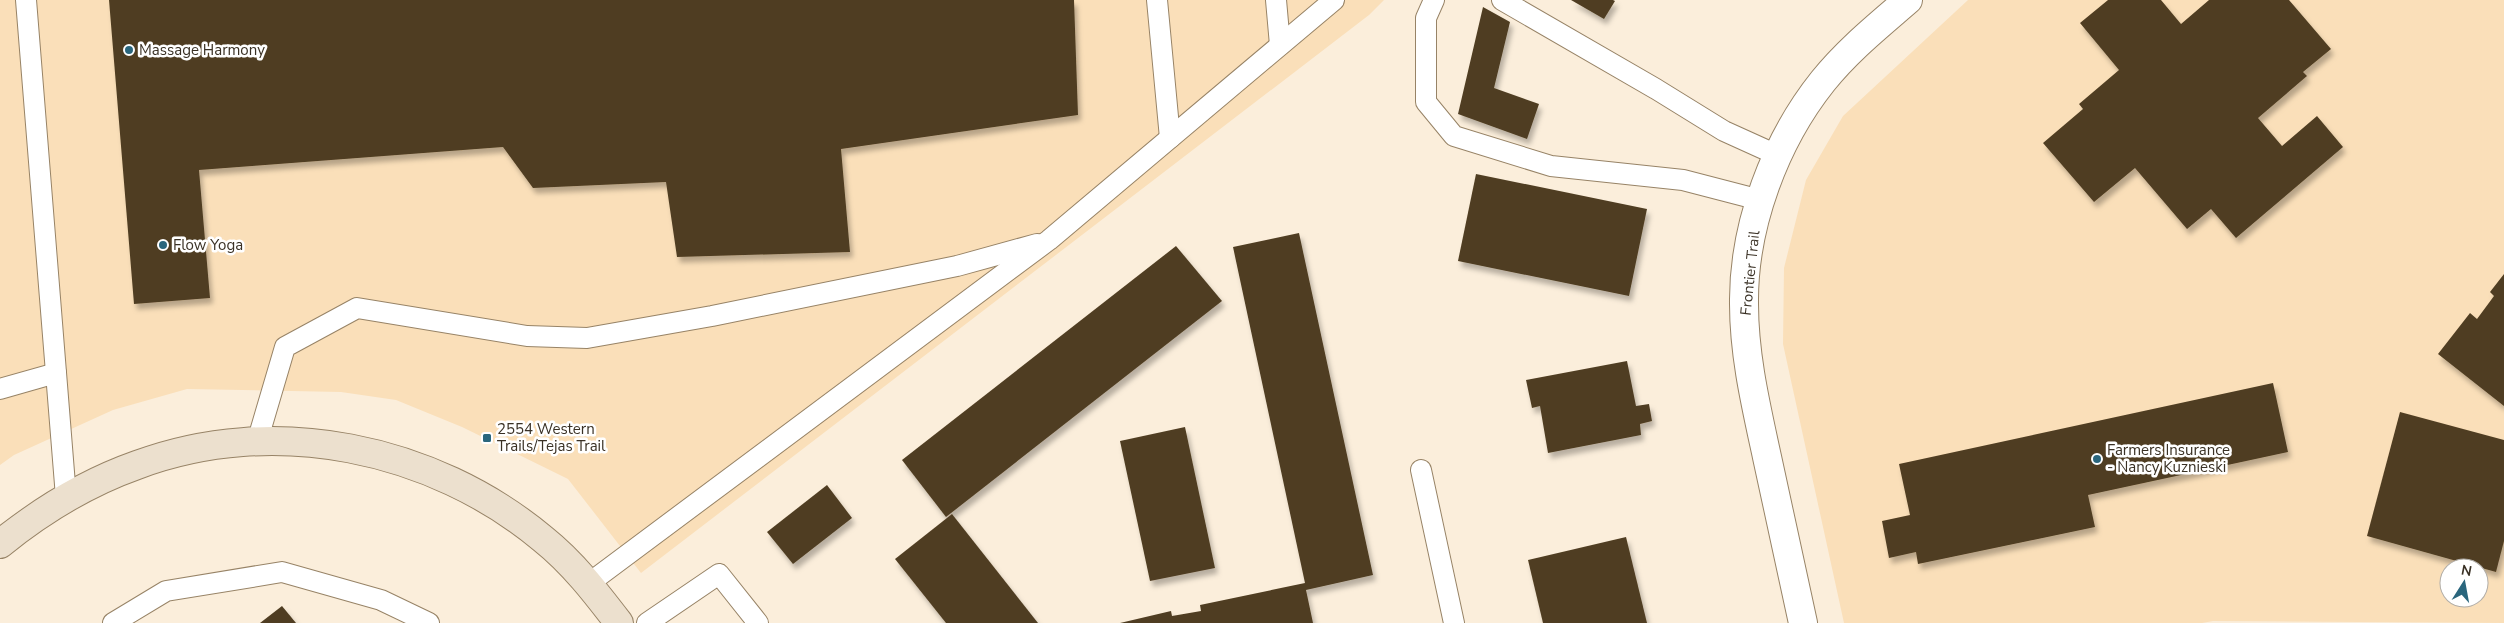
<svg xmlns="http://www.w3.org/2000/svg" width="2504" height="623" viewBox="0 0 2504 623" font-family="'Nunito Sans',sans-serif">
<style>
.built{fill:#fadfb9;fill-rule:evenodd}
.building{fill:#503e22;filter:url(#shadow)}
.lines{fill:none;stroke-linecap:round;stroke-linejoin:round}
.lane-casing{stroke:#978366;stroke-width:22}
.street-casing{stroke:#978366;stroke-width:30}
.secondary-casing{stroke:#978366;stroke-width:30}
.lane{stroke:#fff;stroke-width:20}
.street{stroke:#fff;stroke-width:28}
.secondary{stroke:#ece0ce;stroke-width:28}
.poi-dot{fill:#2a667d;stroke:#fff;stroke-width:2}
.labels{text-anchor:middle;stroke-width:5;stroke-linejoin:round;paint-order:stroke}
.poi-label{font-size:15px;fill:#3a3125;stroke:#fff;text-anchor:start}
.street-label{font-size:15px;fill:#3a3125;stroke:#fff}
</style>
<defs>
<filter id="shadow"><feDropShadow dx="3" dy="5.5" stdDeviation="2.5" flood-color="#0004"/></filter>
</defs>
<rect width="100%" height="100%" fill="#fbeedb"/>
<!-- built -->
<g class="built">
<polygon points="0,0 1384,0 1369,15 641,573 568,479 462,427 396,400 341,392 187,389 113,410 14,455 0,465"/>
<path d="M1968,0H2504V623L2213,621L2202,623H1844L1783,344L1784,268L1806,180L1843,116ZM2449,568H2479V598H2449Z"/>
</g>
<!-- building -->
<g class="building">
<polygon points="109,0 1074,0 1078,115 841,149 850,252 677,257 666,182 533,188 503,147 199,170 210,298 134,304"/>
<polygon points="1571,0 1613,0 1615,1 1604,19"/>
<polygon points="2108,0 2161,0 2181,24 2209,0 2289,0 2331,49 2303,72 2307,76 2258,118 2282,146 2317,116 2343,147 2236,238 2211,209 2187,229 2135,168 2094,202 2043,143 2083,109 2079,104 2119,70 2080,23"/>
<polygon points="1483,7 1510,22 1494,88 1539,104 1527,139 1458,114"/>
<polygon points="1476,174 1647,209 1629,296 1458,261"/>
<polygon points="1299,233 1373,575 1306,590 1313,623 1120,623 1171,611 1172,616 1201,611 1200,605 1305,583 1233,247"/>
<polygon points="1176,246 1222,301 946,517 902,460"/>
<polygon points="2504,274 2504,406 2438,354 2470,313 2477,319 2494,296 2490,292"/>
<polygon points="1627,361 1636,406 1649,404 1652,421 1640,424 1641,435 1548,453 1540,406 1532,408 1526,380"/>
<polygon points="2273,383 2288,452 2088,495 2095,527 1918,564 1916,552 1889,558 1882,521 1910,515 1899,464"/>
<polygon points="2400,412 2504,440 2504,541 2496,572 2367,536"/>
<polygon points="1185,427 1215,568 1150,581 1120,441"/>
<polygon points="827,485 852,518 793,564 767,532"/>
<polygon points="952,514 1038,623 946,623 895,559"/>
<polygon points="1626,537 1647,623 1543,623 1528,560"/>
<polygon points="282,606 296,623 260,623"/>
</g>
<g class="lines">
<!-- lane casing -->
<g class="lane-casing">
<g id="lane">
<polyline points="26,0 66,497"/>
<polyline points="1157,0 1170,138"/>
<polyline points="1276,0 1280,45"/>
<polyline points="1434,0 1426,18 1426,102 1454,136 1551,166 1683,180 1760,200"/>
<polyline points="1502,0 1656,89 1724,131 1777,155"/>
<polyline points="0,389 56,373"/>
<polyline points="257,442 285,347 357,308 527,336 587,338 712,316 957,266 1037,244"/>
<polyline points="1421,470 1454,623"/>
<polyline points="588,584 1049,240 1334,0"/>
<polyline points="113,623 166,591 282,572 381,600 429,623"/>
<polyline points="647,623 719,574 758,623"/>
</g>
</g>
<!-- street casing -->
<g class="street-casing">
<path id="street" d="M1803,623C1791,568 1779,512 1767,457C1756,406 1744,356 1744,304C1743,226 1775,141 1823,81C1848,50 1878,26 1908,0"/>
</g>
<!-- secondary casing -->
<g class="secondary-casing">
<path id="secondary" d="M0,544C42,510 86,483 137,465C273,414 433,447 543,539C573,563 596,593 619,623"/>
</g>
<!-- lane -->
<use href="#lane" class="lane"/>
<!-- street -->
<use href="#street" class="street"/>
<!-- secondary -->
<use href="#secondary" class="secondary"/>
</g>
<!-- markers -->
<g class="poi-dot">
<circle cx="129" cy="50" r="5"/>
<circle cx="163" cy="245" r="5"/>
<rect x="482" y="433" width="10" height="10" rx="2.5"/>
<circle cx="2097" cy="459" r="5"/>
</g>
<g class="labels">
<!-- poi labels -->
<g class="poi-label">
<text x="139" y="55">Massage Harmony</text>
<text x="173" y="250">Flow Yoga</text>
<text x="497" y="434">2554 Western<tspan x="497" dy="17">Trails/Tejas Trail</tspan></text>
<text x="2107" y="455">Farmers Insurance<tspan x="2107" dy="17">- Nancy Kuznieski</tspan></text>
</g>
<!-- street labels -->
<g class="street-label">
<text transform="translate(1750 273) rotate(-84)" y="5">Frontier Trail</text>
</g>
</g>
<!-- north arrow -->
<g transform="translate(2464 583) rotate(11)"><circle r="24" fill="#ffffff" stroke="#b0ada8"/>
<path d="M0-4L9 19L0 12L-9 19Z" fill="#2a667d"/>
<text y="-8" font-size="14" font-weight="bold" text-anchor="middle" fill="#3a3125">N</text>
</g>
</svg>
